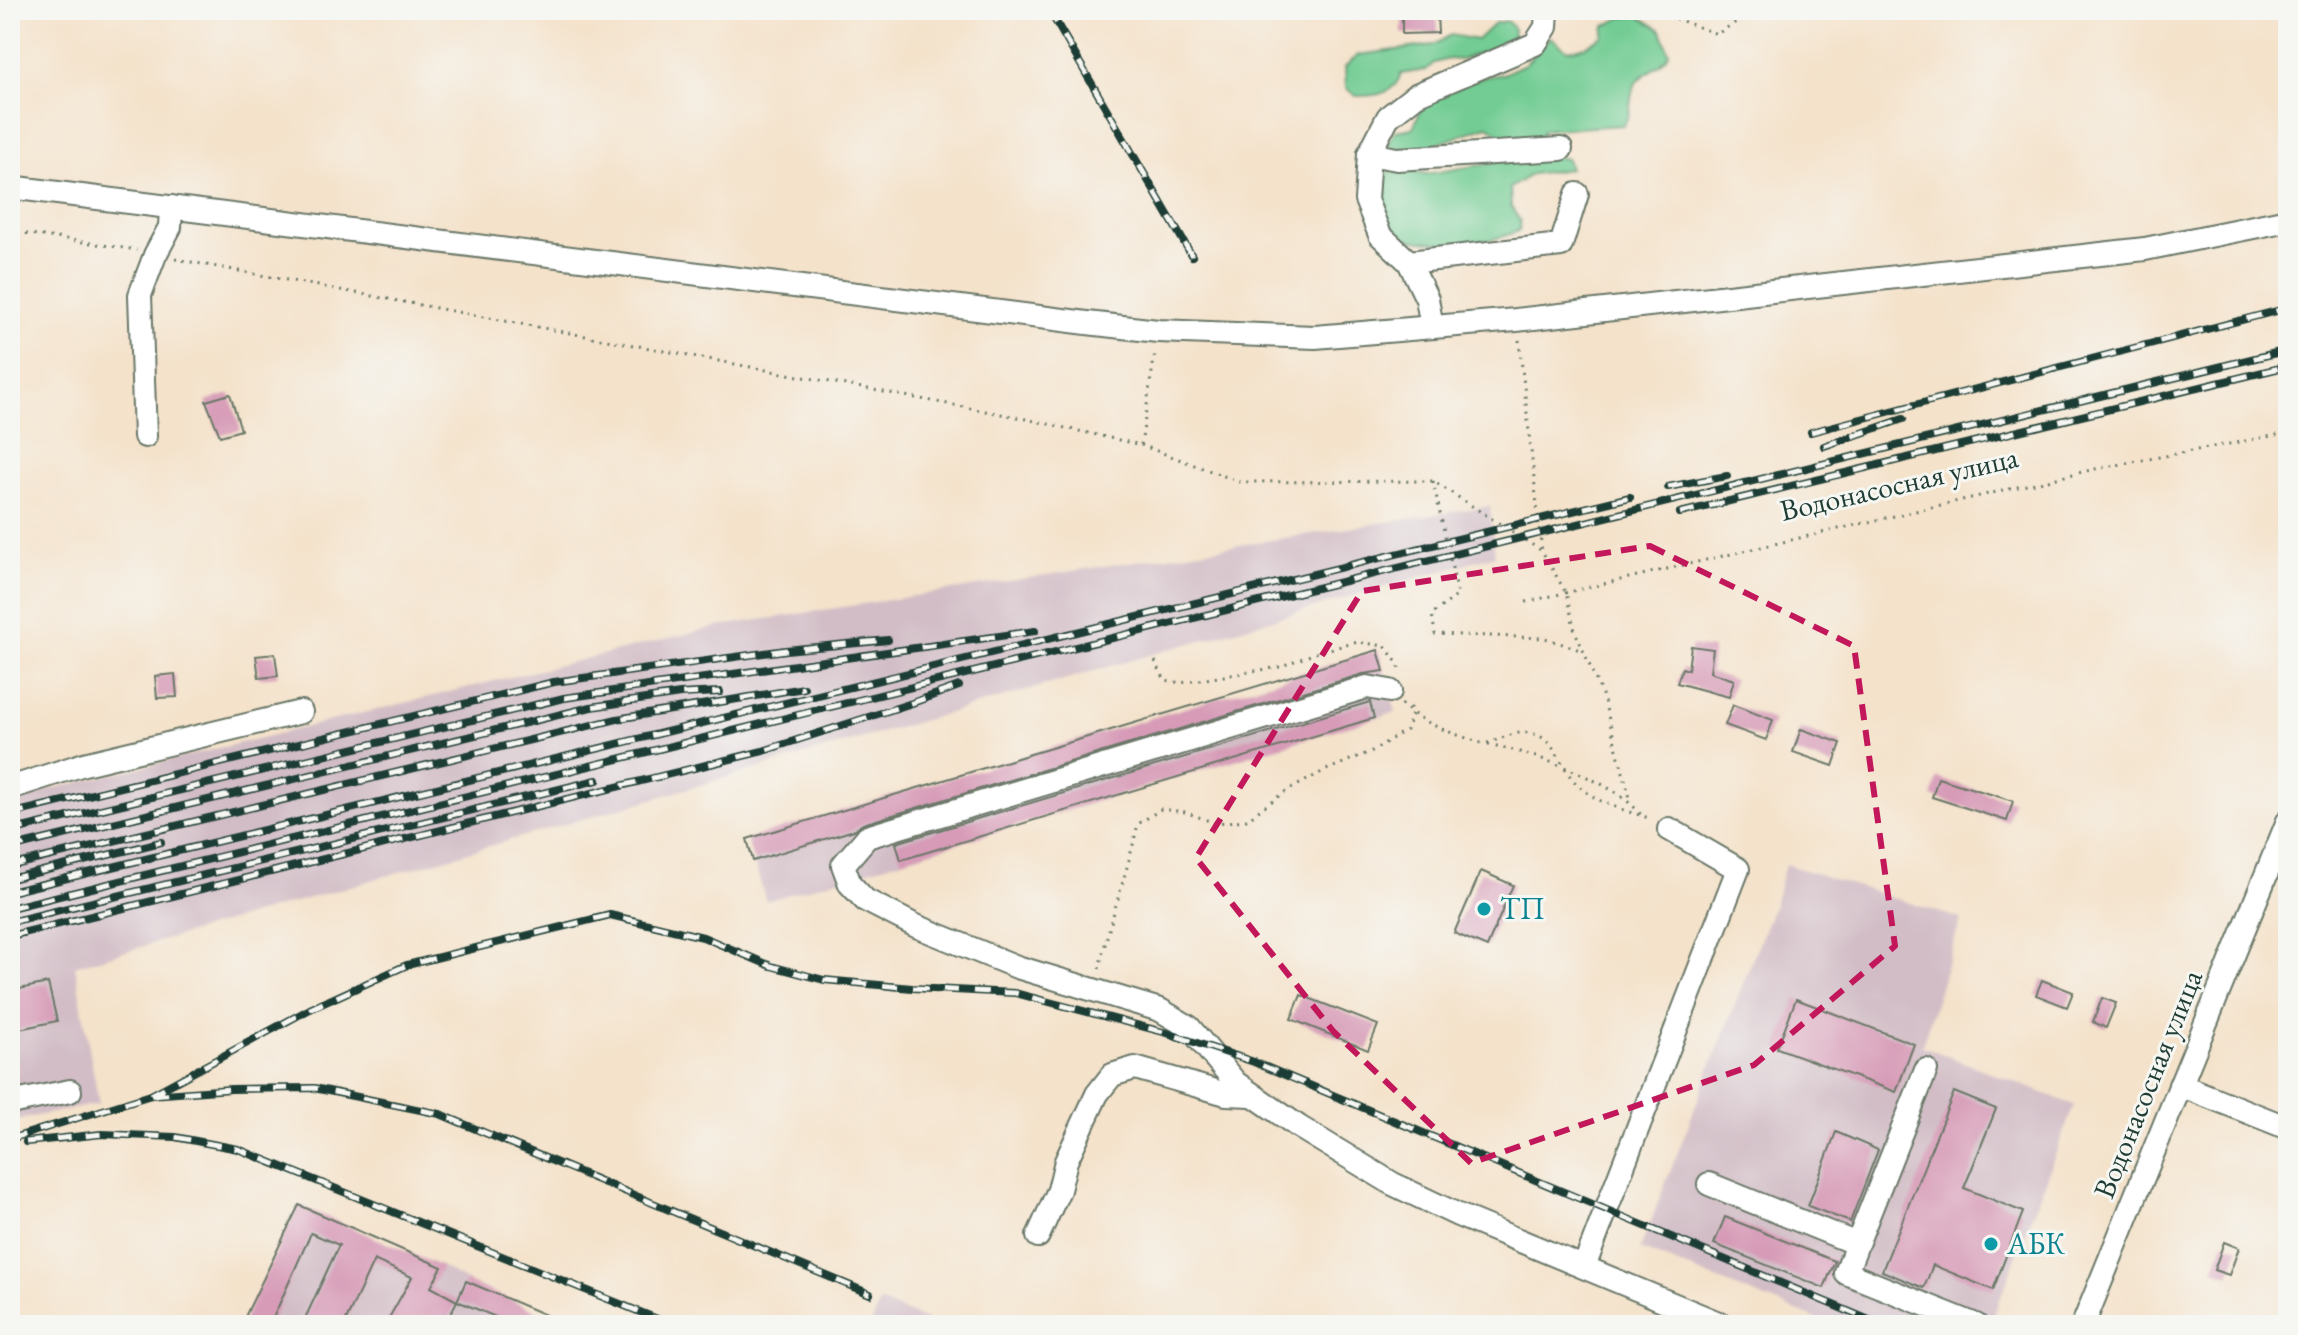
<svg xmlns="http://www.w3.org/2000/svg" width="2298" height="1335" viewBox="0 0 2298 1335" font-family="'EB Garamond',serif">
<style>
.industrial{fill:#d2bdc6}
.green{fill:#72cc93;stroke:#488464;stroke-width:2}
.building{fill:#d79bb7}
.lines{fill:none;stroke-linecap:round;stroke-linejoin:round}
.minor-casing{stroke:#6a7768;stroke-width:26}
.path{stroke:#6a7768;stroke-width:3;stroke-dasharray:2 6;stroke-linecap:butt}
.minor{stroke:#fff;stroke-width:22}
.rail-casing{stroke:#1f3d34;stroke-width:8}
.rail{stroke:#f6f6f2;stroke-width:5;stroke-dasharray:15;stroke-linecap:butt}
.marked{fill:none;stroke:#c2185b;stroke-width:6;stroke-dasharray:16 10;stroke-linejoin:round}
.culture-dot{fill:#0f9aa8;stroke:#f6f6f2;stroke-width:3}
.labels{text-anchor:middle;stroke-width:6;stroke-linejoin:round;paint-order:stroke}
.street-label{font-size:30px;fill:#1f3d34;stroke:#f6f6f2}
.culture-label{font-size:30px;fill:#0d838f;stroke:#f6f6f2;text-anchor:start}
</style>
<rect width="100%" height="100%" fill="#f6f6f2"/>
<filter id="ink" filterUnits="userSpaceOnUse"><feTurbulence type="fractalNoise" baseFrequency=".0125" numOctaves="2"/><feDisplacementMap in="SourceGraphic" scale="16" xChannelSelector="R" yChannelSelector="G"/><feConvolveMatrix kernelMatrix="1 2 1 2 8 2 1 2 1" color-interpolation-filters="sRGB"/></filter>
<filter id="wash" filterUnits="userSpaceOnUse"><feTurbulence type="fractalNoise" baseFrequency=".006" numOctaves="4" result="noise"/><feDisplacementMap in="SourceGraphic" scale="32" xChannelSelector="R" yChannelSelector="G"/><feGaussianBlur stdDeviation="1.8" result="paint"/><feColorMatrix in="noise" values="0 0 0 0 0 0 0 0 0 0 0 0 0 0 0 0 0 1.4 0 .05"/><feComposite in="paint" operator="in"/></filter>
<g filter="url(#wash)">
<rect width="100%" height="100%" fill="#f4e2ca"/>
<!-- industrial -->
<g class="industrial">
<polygon points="1490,506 1495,555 75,966 99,1104 10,1121 10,799 720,626"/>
<polygon points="1378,650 1396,712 766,901 747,839"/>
<polygon points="1785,864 1961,919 1922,1046 2074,1105 1990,1325 1832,1325 1640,1249 1775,902"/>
<polygon points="299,1205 442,1267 466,1281 569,1325 242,1323"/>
<polygon points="880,1302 939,1325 871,1325"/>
</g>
<!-- green -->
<g class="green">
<path d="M1639,16L1661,30L1669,53C1661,70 1646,68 1636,83C1627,96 1634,112 1623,125L1543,130L1539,142H1511L1488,126C1454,135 1421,158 1387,146L1395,131L1413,128L1423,104L1465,81L1503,74L1525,64L1551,37L1567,50L1584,47L1603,36L1605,26L1622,17Z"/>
<path d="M1507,21L1514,29L1513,41L1460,60L1449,59L1434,63L1426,70L1401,74C1394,95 1375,96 1356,96L1346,88L1345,67L1358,55L1433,45L1451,35L1477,40L1495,23Z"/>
<path d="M1555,157L1567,159L1570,169L1532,174L1510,188L1511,207L1520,221V230C1489,244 1455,245 1421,241C1415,240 1408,240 1403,236C1384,223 1381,202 1378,181L1396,167L1426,174L1504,161Z"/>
</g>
<g id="blocks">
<!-- building -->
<g class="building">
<polygon points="1437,14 1438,33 1402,34 1402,16"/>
<polygon points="230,394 241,430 220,436 206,401"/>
<polygon points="1691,646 1713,649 1710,672 1734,680 1729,697 1677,683 1682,668 1688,670"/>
<polygon points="1378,650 1384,671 1363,674 863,824 854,830 753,861 747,839"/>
<polygon points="275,654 278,676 259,678 256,656"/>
<polygon points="175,674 177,697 157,698 155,676"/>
<polygon points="1370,702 1374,718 901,860 896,843"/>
<polygon points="1733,705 1773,720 1766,740 1725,725"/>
<polygon points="1801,729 1841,743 1833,766 1793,752"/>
<polygon points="1938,778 2013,801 2007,821 1932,797"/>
<polygon points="1481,871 1513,885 1487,947 1454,933"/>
<polygon points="2042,980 2073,992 2067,1007 2036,995"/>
<polygon points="48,983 57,1021 10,1031 10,991"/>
<polygon points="1301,995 1378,1025 1368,1050 1291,1019"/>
<polygon points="2102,998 2116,1003 2106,1028 2093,1022"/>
<polygon points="1796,999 1914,1044 1896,1092 1777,1048"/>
<polygon points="1954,1092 1996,1109 1964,1188 2023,1212 1993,1290 1933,1265 1924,1288 1882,1271"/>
<polygon points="1836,1132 1878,1150 1850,1222 1808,1206"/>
<polygon points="299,1205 442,1267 431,1287 457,1301 445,1325 385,1325 412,1277 374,1260 344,1325 302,1325 339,1245 311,1233 270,1325 241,1325"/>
<polygon points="1725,1217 1835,1261 1824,1288 1714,1244"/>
<polygon points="2224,1242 2239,1248 2229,1275 2214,1270"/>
<polygon points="466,1281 569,1325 515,1325 457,1301"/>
</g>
</g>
</g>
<g filter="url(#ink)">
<use href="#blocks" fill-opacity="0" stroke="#6a7768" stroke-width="2"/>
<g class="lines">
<!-- minor casing -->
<g class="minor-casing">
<g id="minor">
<polyline points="1369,154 1397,159 1561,149"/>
<polyline points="10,187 1087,323 1158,331 1315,337 1516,320 2145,249 2288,220"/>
<polyline points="1409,262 1561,245 1577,194"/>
<polyline points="1432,327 1427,299 1409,262 1380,235 1366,200 1369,154 1388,117 1416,95 1535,44 1546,27 1547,10"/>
<polyline points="145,436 140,295 155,255 170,227 171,207"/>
<polyline points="1390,691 1367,687 867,837 843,865 850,884 865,900 916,926 1017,967 1160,1010 1189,1027 1236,1083 1299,1127 1393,1184 1458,1215 1723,1325"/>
<polyline points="10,788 84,764 301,712"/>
<polyline points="2180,1085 2288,1128"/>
<polyline points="10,1103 70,1091"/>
<polyline points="1709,1184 1857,1244 1846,1273 1976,1325"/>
<polyline points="1038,1236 1059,1190 1066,1161 1097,1094 1112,1075 1135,1068 1226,1094 1252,1095"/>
<polyline points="1857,1244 1926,1070"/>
<polyline points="1584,1267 1738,869 1669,829"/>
<polyline points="2083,1325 2288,821"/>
</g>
</g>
<!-- path -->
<g class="path">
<polyline points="1653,10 1717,34 1747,15 1748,10"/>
<polyline points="10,231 137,250"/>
<polyline points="175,259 1017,417 1141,445 1155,352"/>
<polyline points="1519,340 1542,551"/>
<polyline points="1141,445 1240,482 1433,481 1542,551 1566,593 1575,631 1603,697 1631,802"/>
<polyline points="1433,481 1458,595 1432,614 1435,634 1545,638 1583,651"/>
<polyline points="1526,602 2095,469 2288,433"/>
<polyline points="1155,661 1165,680 1181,683 1279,667 1321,651 1358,642 1385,646 1398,664 1401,674"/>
<path d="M1401,704C1424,725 1455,734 1484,744C1502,739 1518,728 1537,735C1556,742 1562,769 1575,782C1596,804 1624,810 1652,819"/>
<path d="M1488,744C1531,753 1615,780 1641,815"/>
<path d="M1099,969C1110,920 1127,873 1138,824L1161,809L1185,812L1215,823L1246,820L1283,793L1324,771L1372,751L1406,730L1412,714L1408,701"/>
</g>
<!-- minor -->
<use href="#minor" class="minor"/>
<!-- rail casing -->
<g class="rail-casing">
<g id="rail">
<polyline points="1049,10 1192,256"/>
<polyline points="1811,432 2288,308"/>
<polyline points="1824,446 1903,419"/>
<polyline points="1668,487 1727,476"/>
<polyline points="1680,513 2288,366"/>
<polyline points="10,814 554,682 786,650 888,640"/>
<polyline points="10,831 564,698 1035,631"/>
<polyline points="10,848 591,707 680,694 720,692"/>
<polyline points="10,866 617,719 804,688"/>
<polyline points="10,879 161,842"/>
<polyline points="10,892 1630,497"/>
<polyline points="10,908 2288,350"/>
<polyline points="10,922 597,780"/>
<polyline points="10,936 763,751 912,703 959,686"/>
<polyline points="151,1095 310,1009 407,965 610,915 703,937 771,966 824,980 912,988 1015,993 1167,1033 1254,1062 1881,1325"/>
<polyline points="10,1139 151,1095 231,1089 314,1088 440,1114 870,1294"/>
<polyline points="26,1142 102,1134 175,1137 238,1149 672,1325"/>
</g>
</g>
<!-- rail -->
<use href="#rail" class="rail"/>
</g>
</g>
<!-- marked area -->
<path class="marked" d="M1650,546L1854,646L1895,946L1754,1065L1471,1163L1333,1031L1196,858L1362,591Z"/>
<!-- markers -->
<g class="culture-dot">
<circle cx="1484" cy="909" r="8"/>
<circle cx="1991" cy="1244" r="8"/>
</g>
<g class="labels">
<!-- street labels -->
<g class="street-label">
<text transform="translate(1899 484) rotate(-13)" y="10">Водонасосная улица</text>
<text transform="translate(2148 1084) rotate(-68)" y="10">Водонасосная улица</text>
</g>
<!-- culture labels -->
<g class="culture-label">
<text x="1500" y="919">ТП</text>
<text x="2007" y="1254">АБК</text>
</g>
</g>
<!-- margin -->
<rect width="2298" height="1335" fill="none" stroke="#f6f6f2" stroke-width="40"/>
</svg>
